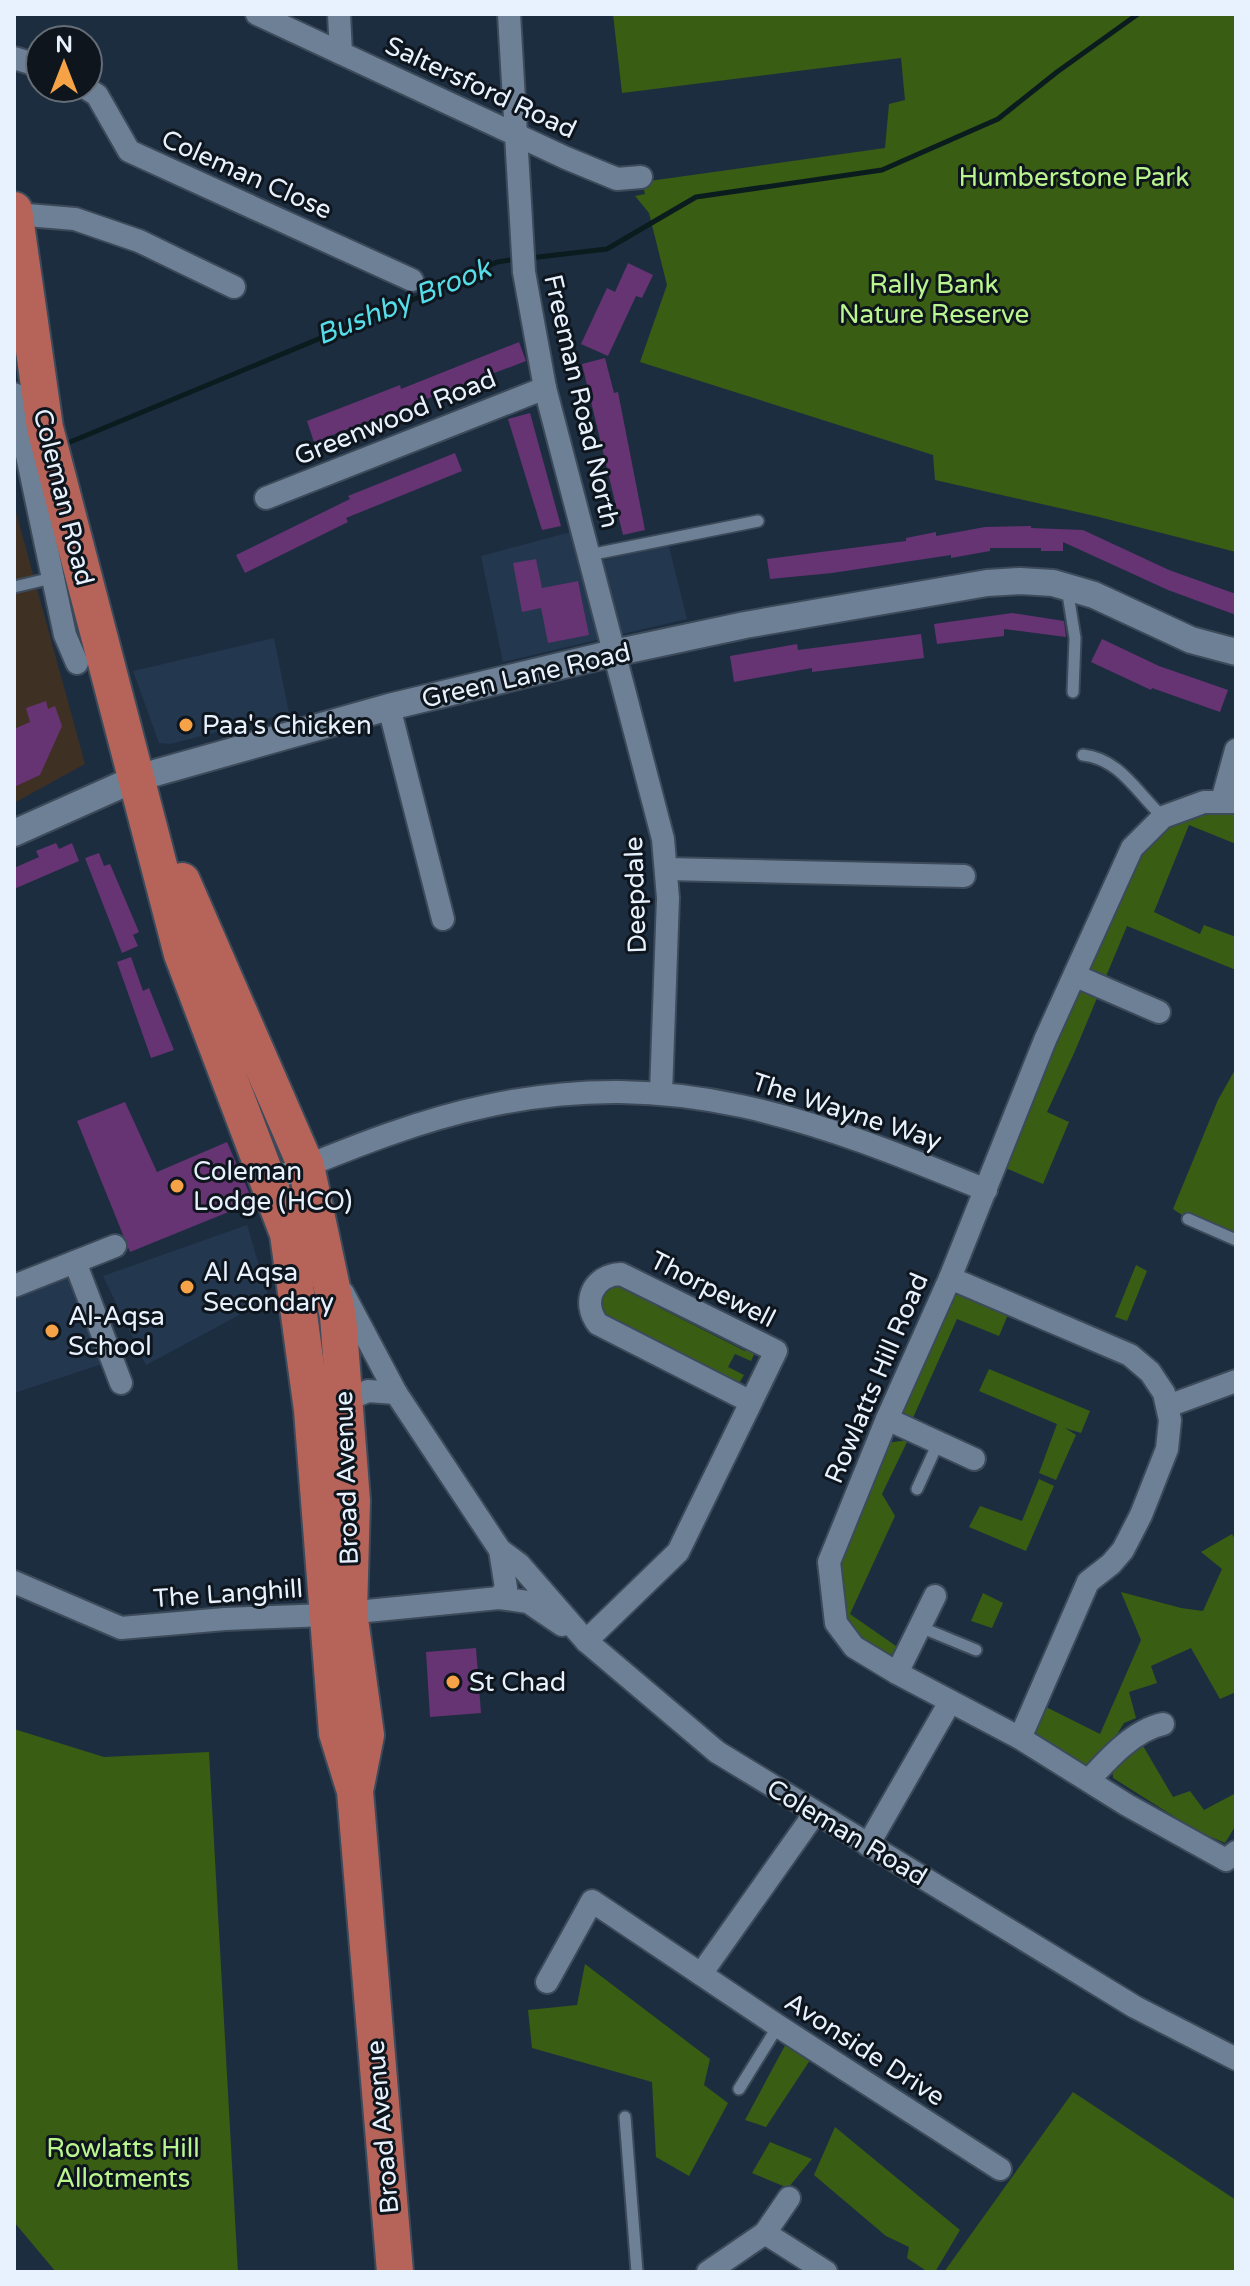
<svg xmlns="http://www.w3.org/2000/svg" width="1250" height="2286" viewBox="0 0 1250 2286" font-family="'Varela Round',sans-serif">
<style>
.built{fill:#23374f}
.industrial{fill:#3f3024}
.green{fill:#385d13}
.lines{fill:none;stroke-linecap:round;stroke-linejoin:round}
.stream{stroke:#0b1c1e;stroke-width:5}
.building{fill:#663373}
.service-casing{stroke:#3c4a5a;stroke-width:15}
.minor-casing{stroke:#3c4a5a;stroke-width:26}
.tertiary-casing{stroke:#3c4a5a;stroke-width:30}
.trunk-casing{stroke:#3c4a5a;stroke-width:40}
.service{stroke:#6d8096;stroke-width:11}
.minor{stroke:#6d8096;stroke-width:22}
.tertiary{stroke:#6d8096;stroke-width:26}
.trunk{stroke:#b6645a;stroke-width:36}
.poi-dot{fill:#f5a346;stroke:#0e151d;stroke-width:3}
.labels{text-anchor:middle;stroke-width:6;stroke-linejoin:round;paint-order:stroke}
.street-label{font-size:26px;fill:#e8f2ff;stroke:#0e151d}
.park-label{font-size:26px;fill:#baf58d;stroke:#0e151d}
.poi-label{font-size:26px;fill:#e8f2ff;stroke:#0e151d;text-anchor:start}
.water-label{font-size:28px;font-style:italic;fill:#56dde8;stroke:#0e151d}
</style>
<rect width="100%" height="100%" fill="#1d2d40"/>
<!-- built -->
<g class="built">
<polygon points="571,532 580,567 668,543 687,619 503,662 481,556"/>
<polygon points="274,638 289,713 171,744 159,743 133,671"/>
<polygon points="247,1225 269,1299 146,1365 103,1276"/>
<polygon points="71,1276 102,1364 14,1393 14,1297"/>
</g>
<!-- industrial -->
<polygon class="industrial" points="14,505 85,764 14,803"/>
<!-- green -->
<g class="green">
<polygon points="613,14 1236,14 1236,552 1095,516 935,480 933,455 640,362 667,285 649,213 635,196 645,194 642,182 885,148 889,104 905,100 901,58 622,93"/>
<polygon points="1236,802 1236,844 1189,825 1154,912 1200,934 1204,925 1236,937 1236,970 1127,926 1075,1051 1047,1112 1069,1122 1043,1184 996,1164 1132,848 1163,817"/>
<polygon points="1236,1068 1236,1240 1188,1219 1173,1209 1218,1100"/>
<polygon points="1136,1265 1147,1271 1127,1321 1115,1317"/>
<polygon points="950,1278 1010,1310 999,1336 957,1319 908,1429 887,1419"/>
<polygon points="615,1281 661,1300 658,1307 745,1351 749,1344 757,1348 751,1361 735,1354 728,1367 744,1375 738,1385 602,1318 597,1299"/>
<polygon points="989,1369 1090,1411 1081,1433 1065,1428 1076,1435 1056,1480 1039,1473 1057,1424 979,1391"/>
<polygon points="908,1440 882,1494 895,1516 850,1614 896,1646 894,1654 884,1655 859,1639 844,1616 837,1561 886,1443"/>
<polygon points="1039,1479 1054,1486 1026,1551 969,1527 980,1506 1022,1521"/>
<polygon points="1232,1534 1236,1541 1236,1692 1220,1699 1191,1648 1151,1666 1157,1683 1129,1692 1136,1718 1124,1723 1089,1780 1022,1739 1036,1702 1100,1734 1141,1640 1121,1592 1181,1608 1203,1611 1222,1569 1201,1552"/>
<polygon points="983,1593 1003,1603 992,1628 971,1621"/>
<polygon points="14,1729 104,1757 209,1752 238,2272 56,2272 14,2222"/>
<polygon points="1139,1739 1173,1797 1190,1791 1204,1810 1236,1793 1236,1825 1225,1843 1197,1831 1113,1778 1112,1765"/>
<polygon points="585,1964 710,2059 704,2085 728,2103 689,2176 656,2157 652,2082 532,2048 528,2010 577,2005"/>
<polygon points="788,2040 816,2051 766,2127 745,2120"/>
<polygon points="1073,2092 1236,2200 1236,2272 944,2272"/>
<polygon points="835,2127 960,2230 935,2272 928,2272 907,2258 909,2247 886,2236 814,2175"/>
<polygon points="770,2142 812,2159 788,2188 752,2173"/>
</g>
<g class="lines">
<!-- stream -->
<g class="stream">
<polyline points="530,258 607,249 696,197 882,170 998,119 1057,72 1138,14"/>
<polyline points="63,445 434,291 497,262 516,259"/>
</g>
</g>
<!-- building -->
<g class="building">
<polygon points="628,263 653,275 642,298 636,296 608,356 581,344 607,288 615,292"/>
<polygon points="519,342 526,361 314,442 307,421 400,385 401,389"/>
<polygon points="605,358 614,393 618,392 645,530 623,535 582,364"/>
<polygon points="530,413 561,526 542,530 508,419"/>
<polygon points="455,453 462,471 346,518 348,522 245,573 236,555 350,499 348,496"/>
<polygon points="1031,526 1031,528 1083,530 1169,570 1236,594 1236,615 1168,590 1063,542 1063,551 1041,551 1041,548 990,548 990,551 951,558 951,555 832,573 770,579 767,559 906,541 906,538 936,532 936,536 985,527"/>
<polygon points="536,559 542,588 578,581 589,635 548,643 541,608 522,612 513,563"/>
<polygon points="1012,613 1064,621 1066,637 1004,629 1004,636 937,644 934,624"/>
<polygon points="921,634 924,658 812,672 812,668 734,682 730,656 797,644 798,650"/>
<polygon points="1102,639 1159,666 1228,690 1220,712 1152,688 1151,690 1091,662"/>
<polygon points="46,701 48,709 55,706 62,726 40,775 14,787 14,729 30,722 26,708"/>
<polygon points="56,843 59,849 72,843 79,861 14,889 14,868 39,857 36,851"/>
<polygon points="99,853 104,866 110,864 139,932 133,935 138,946 122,953 85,858"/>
<polygon points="131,957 143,991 149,988 174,1050 151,1058 117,962"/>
<polygon points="125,1102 157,1172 227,1142 253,1202 130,1252 77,1121"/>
<polygon points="476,1648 481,1713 430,1717 426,1652"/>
</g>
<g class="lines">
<!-- service casing -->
<g class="service-casing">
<g id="service">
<polyline points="589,555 758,521"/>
<polyline points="14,587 52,578"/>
<polyline points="1067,588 1075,638 1073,692"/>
<path d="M1083,755C1120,759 1137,793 1163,817"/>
<polyline points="1188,1219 1236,1240"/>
<polyline points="917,1489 938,1443"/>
<polyline points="920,1627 976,1650"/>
<polyline points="739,2089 778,2026"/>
<polyline points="625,2117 637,2272"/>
</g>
</g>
<!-- minor casing -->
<g class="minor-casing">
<g id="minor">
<polyline points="257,14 566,158 617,179 641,177"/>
<polyline points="339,14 341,53"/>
<polyline points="509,14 524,272 545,388 663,839 668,898 661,1093"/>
<polyline points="14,58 40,66"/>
<polyline points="86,88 97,95 129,151 412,280"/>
<polyline points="15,214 75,219 139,241 234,287"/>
<polyline points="14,394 65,635 77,663"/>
<polyline points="266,498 545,388"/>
<polyline points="389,707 443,919"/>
<polyline points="1222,801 1236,750"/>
<polyline points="1236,802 1204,802 1163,817 1132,848 1045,1040 950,1278 887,1419 829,1562 836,1623 854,1647 897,1673 1020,1738 1127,1805 1226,1860 1236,1852"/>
<polyline points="667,869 964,876"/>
<polyline points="1076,976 1159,1012"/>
<path d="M269,1181C341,1152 411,1122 487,1106C675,1065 815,1120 986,1190"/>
<polyline points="75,1262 121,1383"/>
<polyline points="950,1278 1130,1355 1150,1372 1164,1393 1170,1420 1167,1449 1141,1515 1123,1550 1111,1564 1088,1582 1020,1738"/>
<polyline points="14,1286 115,1246"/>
<polyline points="343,1293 396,1393 500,1550 519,1564 586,1641 717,1752 1135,2007 1236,2059"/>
<polyline points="336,1404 368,1391 396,1393"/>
<polyline points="1168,1406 1236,1381"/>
<polyline points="887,1419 974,1459"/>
<polyline points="14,1582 121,1628 225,1619 326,1615 499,1598 528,1602 562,1625"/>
<polyline points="499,1598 506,1588 500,1550"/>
<path d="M586,1641L678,1552L776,1351L621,1274C593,1275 581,1302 598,1324L751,1402"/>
<polyline points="897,1673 935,1596"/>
<path d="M1089,1780C1108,1759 1134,1730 1163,1724"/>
<polyline points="868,1845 950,1702"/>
<polyline points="701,1974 815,1813"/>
<polyline points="547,1982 592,1901 778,2026 1000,2169"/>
<polyline points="765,2233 789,2198"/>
<polyline points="708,2272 765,2233 826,2272"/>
</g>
</g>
<!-- tertiary casing -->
<g class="tertiary-casing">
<polyline id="tertiary" points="14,833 137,778 389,707 614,653 745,625 987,583 1020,581 1053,583 1094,595 1191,640 1236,652"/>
</g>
<!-- trunk casing -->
<g class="trunk-casing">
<g id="trunk">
<polyline points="14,210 45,428 182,954 288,1234 312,1410 337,1733 355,1791 395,2272"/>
<polyline points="182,881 306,1166 338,1316 352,1501 349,1612 366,1735 356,1786"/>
</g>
</g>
<!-- service -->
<use href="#service" class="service"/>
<!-- minor -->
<use href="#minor" class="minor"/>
<!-- tertiary -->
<use href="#tertiary" class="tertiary"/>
<!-- trunk -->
<use href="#trunk" class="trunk"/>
</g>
<!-- markers -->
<g class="poi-dot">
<circle cx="186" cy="725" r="8"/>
<circle cx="177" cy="1186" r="8"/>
<circle cx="187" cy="1287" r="8"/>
<circle cx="52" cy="1331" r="8"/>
<circle cx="453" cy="1682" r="8"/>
</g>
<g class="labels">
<!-- street labels -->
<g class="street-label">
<text transform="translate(481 87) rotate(25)" y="9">Saltersford Road</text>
<text transform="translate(247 174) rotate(24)" y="9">Coleman Close</text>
<text transform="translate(582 401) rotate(77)" y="9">Freeman Road North</text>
<text transform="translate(395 417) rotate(-22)" y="9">Greenwood Road</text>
<text transform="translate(64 497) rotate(76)" y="9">Coleman Road</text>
<text transform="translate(526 675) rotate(-13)" y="9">Green Lane Road</text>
<text transform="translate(635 895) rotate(-92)" y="9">Deepdale</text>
<text transform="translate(847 1111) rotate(18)" y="9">The Wayne Way</text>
<text transform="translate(713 1289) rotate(27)" y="9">Thorpewell</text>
<text transform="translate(876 1378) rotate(-67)" y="9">Rowlatts Hill Road</text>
<text transform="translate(346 1478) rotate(-92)" y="9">Broad Avenue</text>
<text transform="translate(228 1593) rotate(-4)" y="9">The Langhill</text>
<text transform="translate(847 1832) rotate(31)" y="9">Coleman Road</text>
<text transform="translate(865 2049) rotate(33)" y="9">Avonside Drive</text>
<text transform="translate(382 2127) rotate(-95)" y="9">Broad Avenue</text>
</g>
<!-- park labels -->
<g class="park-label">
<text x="1074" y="186">Humberstone Park</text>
<text x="934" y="293">Rally Bank<tspan x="934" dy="30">Nature Reserve</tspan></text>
<text x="123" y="2157">Rowlatts Hill<tspan x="123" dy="30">Allotments</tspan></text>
</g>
<!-- poi labels -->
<g class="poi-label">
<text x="202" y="734">Paa's Chicken</text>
<text x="193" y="1180">Coleman<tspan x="193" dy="30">Lodge (HCO)</tspan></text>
<text x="203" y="1281">Al Aqsa<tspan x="203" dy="30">Secondary</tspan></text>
<text x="68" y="1325">Al-Aqsa<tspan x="68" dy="30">School</tspan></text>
<text x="469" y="1691">St Chad</text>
</g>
<!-- water labels -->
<g class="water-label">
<text transform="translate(403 301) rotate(-22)" y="10">Bushby Brook</text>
</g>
</g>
<!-- border -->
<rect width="1250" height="2286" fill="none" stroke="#e8f2ff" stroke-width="32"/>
<!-- north arrow -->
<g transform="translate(64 64)"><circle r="38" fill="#0e151d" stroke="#656d77" stroke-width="2"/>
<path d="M0-6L14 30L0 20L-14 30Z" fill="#f5a346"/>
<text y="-12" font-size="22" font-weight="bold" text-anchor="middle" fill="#e8f2ff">N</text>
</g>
</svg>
